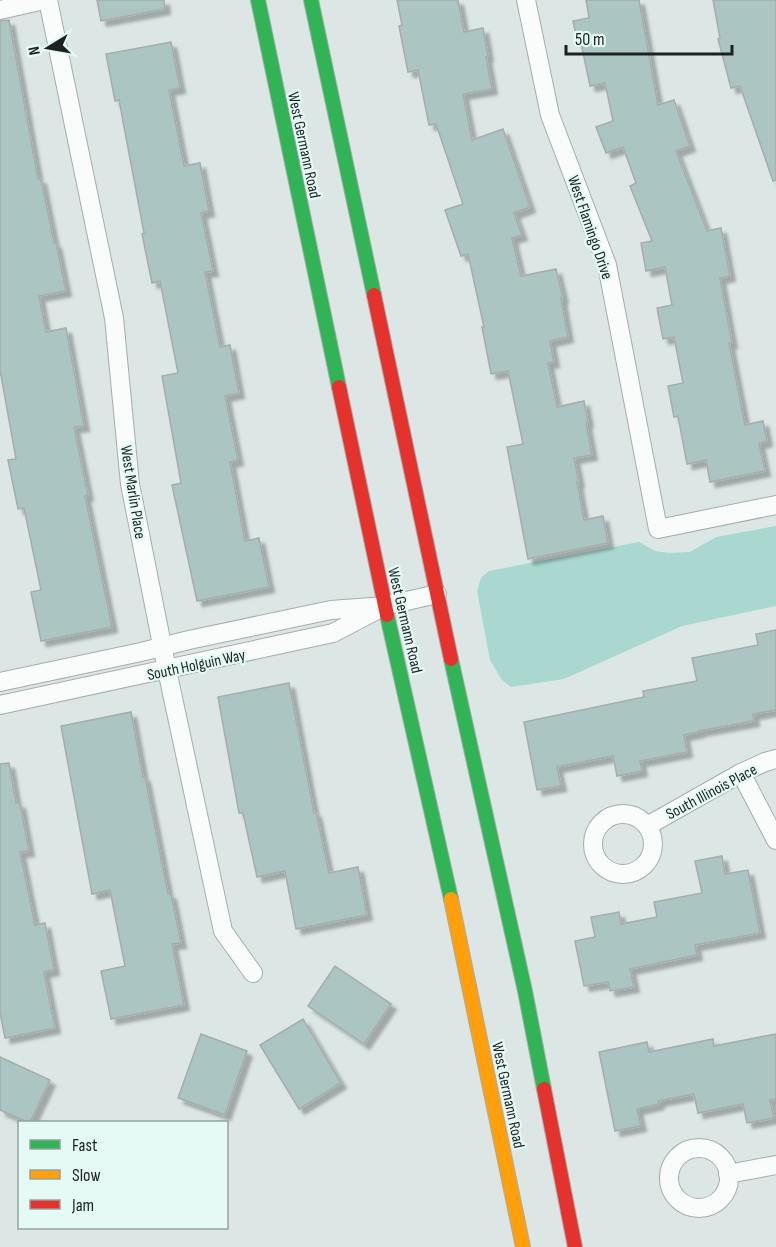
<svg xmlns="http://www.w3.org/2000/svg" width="776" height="1247" viewBox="0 0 776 1247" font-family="'Sofia Sans Condensed',sans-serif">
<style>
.green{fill:#a9d8d1}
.building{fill:#abc5c2;stroke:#a5adac;stroke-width:1.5;filter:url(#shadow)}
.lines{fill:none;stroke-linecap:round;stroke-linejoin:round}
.street-casing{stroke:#a4adab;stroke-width:20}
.fast-casing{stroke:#a4adab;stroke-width:16}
.slow-casing{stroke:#a4adab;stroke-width:16}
.jam-casing{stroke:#a4adab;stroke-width:16}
.street{stroke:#fafbfb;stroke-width:18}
.fast{stroke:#30b455;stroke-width:14}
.slow{stroke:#ff9f0a;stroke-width:14}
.jam{stroke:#e5322d;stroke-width:14}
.labels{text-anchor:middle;stroke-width:4.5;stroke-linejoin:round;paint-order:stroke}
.street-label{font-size:16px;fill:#1b2221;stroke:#e5f9f5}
</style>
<defs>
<filter id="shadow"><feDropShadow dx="5.5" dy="5.5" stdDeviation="1.5" flood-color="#0004"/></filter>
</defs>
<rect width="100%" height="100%" fill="#dce7e5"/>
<!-- green -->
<polygon class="green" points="776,526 776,606 682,626 564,679 511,687 502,680 490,660 477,591 481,578 489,571 639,542 655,551 669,553 690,552 716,537"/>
<!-- building -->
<g class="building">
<polygon points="97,0 164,0 165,9 101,21"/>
<polygon points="397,0 458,0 464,32 483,28 488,56 486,57 492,89 463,94 472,140 503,129 530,207 514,213 522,235 512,238 521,276 556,269 563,298 561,298 568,337 550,341 554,362 548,363 557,407 584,401 588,422 586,423 592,455 574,458 579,482 577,482 584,520 603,516 608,543 528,559 507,447 523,444 508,371 491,374 482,327 484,327 468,254 461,256 445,210 463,204 436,124 429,125 418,70 408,72 399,26 402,25"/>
<polygon points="586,0 639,0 658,105 674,100 690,146 676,151 707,231 721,228 730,276 720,278 732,343 729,343 745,425 763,421 767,441 759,443 765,471 710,482 706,460 687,464 678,416 674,417 668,386 683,383 674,337 663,339 657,308 672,305 665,267 646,271 641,243 652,241 630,186 636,183 623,147 606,153 596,127 613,121 605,83 590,86 581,43 578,44 573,21 589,18"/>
<polygon points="713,0 776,0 776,180 773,181 740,86 731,88 718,39 720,38"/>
<polygon points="9,20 38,179 41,179 54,243 56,243 66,291 39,296 46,332 66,328 84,426 74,427 88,495 85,496 112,627 41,641 31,592 41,590 24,508 18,509 8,460 16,459 0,370 0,21"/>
<polygon points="171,42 180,88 169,90 184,166 200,163 209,211 201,213 213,271 205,272 220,347 230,345 239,393 225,396 238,460 230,462 245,541 259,538 269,587 197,601 172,485 181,483 162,376 178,373 160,281 152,283 142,234 144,233 119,100 115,101 106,54"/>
<polygon points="776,630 776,710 753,714 754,721 699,731 699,732 684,735 687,752 640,761 642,771 617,776 613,756 557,767 561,786 537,790 524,722 644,697 643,691 697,681 692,658 758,645 756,634"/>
<polygon points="289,683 314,813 316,812 329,873 358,867 367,915 296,929 285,871 257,877 243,813 239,813 218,697"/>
<polygon points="131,712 143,777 145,777 168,894 171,894 181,943 172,944 184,1005 111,1019 101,971 125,966 110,890 92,894 61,726"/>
<polygon points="9,763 16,803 20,803 29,851 20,852 35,925 45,923 54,970 44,972 55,1028 5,1038 0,1013 0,764"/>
<polygon points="722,856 725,874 748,870 760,933 695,945 697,955 630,969 634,987 610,991 608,982 584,986 575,941 595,937 591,917 619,912 621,924 657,917 654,902 702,893 695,861"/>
<polygon points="335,966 391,1004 364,1044 308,1006"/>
<polygon points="303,1019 341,1083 299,1109 260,1045"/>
<polygon points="201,1034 247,1051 225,1115 178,1098"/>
<polygon points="776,1034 776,1099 770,1100 774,1118 747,1123 743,1104 698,1113 694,1094 658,1101 659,1104 637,1109 641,1126 615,1131 599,1052 647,1042 649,1052 713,1039 714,1046"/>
<polygon points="0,1057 50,1080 30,1122 27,1122 0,1110"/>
</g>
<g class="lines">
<!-- street casing -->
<g class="street-casing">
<g id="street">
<polyline points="48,0 114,318 130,484 167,670 223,931 253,973"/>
<polyline points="526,0 550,115 607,265 658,529 776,505"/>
<polyline points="0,10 44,0"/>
<polyline points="0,682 141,652 189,640 331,610 385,606 437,594"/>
<polyline points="0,705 333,633 377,610"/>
<polyline points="741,773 776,840"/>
<circle cx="623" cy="844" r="30"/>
<polyline points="647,826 741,773 765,762 776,759"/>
<circle cx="699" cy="1178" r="30"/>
<polyline points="728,1174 776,1165"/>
</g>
</g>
<!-- fast casing -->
<g class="fast-casing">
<g id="fast">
<polyline points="258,0 339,387"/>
<polyline points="311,0 374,295"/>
<polyline points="387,615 451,899"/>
<polyline points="451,659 525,991 544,1089"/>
</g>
</g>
<!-- slow casing -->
<g class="slow-casing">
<polyline id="slow" points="451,899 523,1247"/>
</g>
<!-- jam casing -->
<g class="jam-casing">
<g id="jam">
<polyline points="374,295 451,659"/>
<polyline points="339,387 387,615"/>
<polyline points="544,1089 575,1247"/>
</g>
</g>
<!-- street -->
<use href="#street" class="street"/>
<!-- fast -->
<use href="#fast" class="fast"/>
<!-- slow -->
<use href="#slow" class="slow"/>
<!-- jam -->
<use href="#jam" class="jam"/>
</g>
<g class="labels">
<!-- street labels -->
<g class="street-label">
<text transform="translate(305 145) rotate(78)" y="6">West Germann Road</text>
<text transform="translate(591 227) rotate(71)" y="6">West Flamingo Drive</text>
<text transform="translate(134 492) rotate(81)" y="6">West Marlin Place</text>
<text transform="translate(406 620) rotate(77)" y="6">West Germann Road</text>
<text transform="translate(196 664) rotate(-12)" y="6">South Holguin Way</text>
<text transform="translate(711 791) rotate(-28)" y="6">South Illinois Place</text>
<text transform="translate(509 1095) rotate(78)" y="6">West Germann Road</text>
</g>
</g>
<!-- legend -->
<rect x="18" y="1121" width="210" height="108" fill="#e5f9f5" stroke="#94a3a0" stroke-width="1.5"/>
<rect x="30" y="1140" width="30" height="9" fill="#30b455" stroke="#94a3a0" stroke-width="1.5"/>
<text x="72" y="1151" font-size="18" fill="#1b2221">Fast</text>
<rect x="30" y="1170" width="30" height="9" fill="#ff9f0a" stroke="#94a3a0" stroke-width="1.5"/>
<text x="72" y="1181" font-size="18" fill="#1b2221">Slow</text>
<rect x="30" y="1200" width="30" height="9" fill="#e5322d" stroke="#94a3a0" stroke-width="1.5"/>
<text x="72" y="1211" font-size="18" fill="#1b2221">Jam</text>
<!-- north arrow -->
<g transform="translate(48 48) rotate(259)" stroke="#e5f9f5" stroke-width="4.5" paint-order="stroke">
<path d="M0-4.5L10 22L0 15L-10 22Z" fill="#1b2221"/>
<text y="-9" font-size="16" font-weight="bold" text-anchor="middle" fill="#1b2221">N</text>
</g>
<!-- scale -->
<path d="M566 45v9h166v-9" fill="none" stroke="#1b2221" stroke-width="3"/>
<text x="575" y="45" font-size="18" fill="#1b2221" stroke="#e5f9f5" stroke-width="4.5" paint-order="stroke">50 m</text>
</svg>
